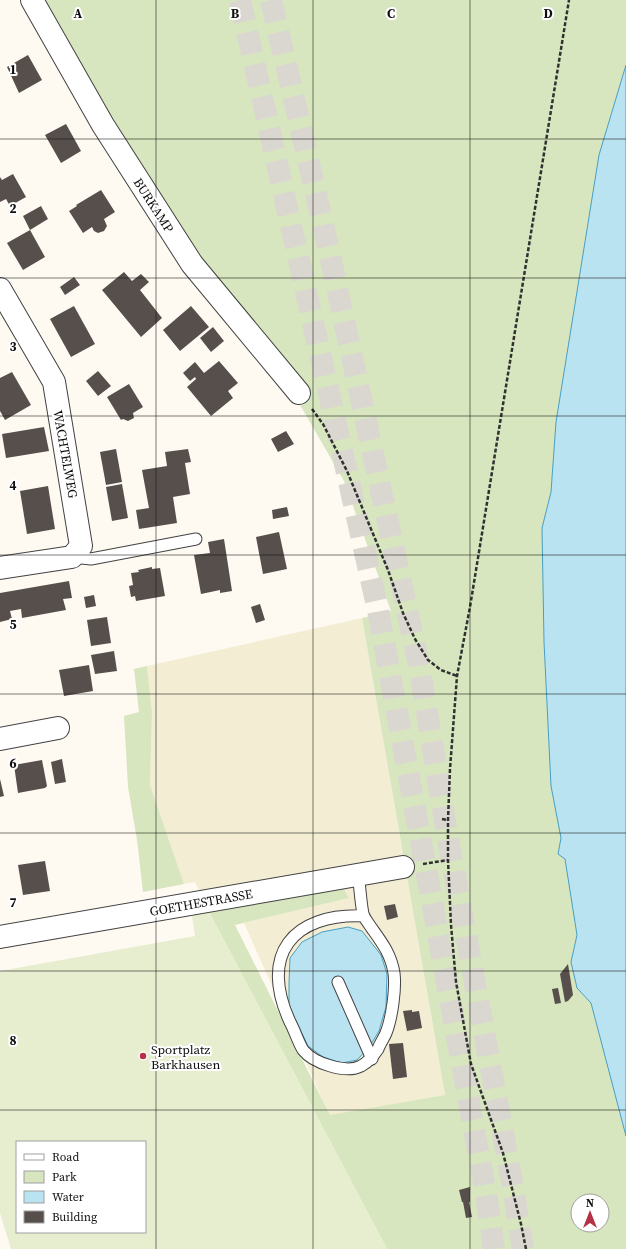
<svg xmlns="http://www.w3.org/2000/svg" width="626" height="1249" viewBox="0 0 626 1249" font-family="'Source Serif 4',serif">
<style>
.farmland{fill:#f3edd4}
.green{fill:#d7e6be;fill-rule:evenodd}
.pitch{fill:#e7eecf;fill-rule:evenodd}
.water{fill:#bae3f2;stroke:#479ec3}
.building{fill:#574f4c}
.lines{fill:none;stroke-linecap:round;stroke-linejoin:round}
.trunk-tunnel{stroke:#dad7d0;stroke-width:22;stroke-dasharray:22 11;stroke-linecap:butt}
.service-casing{stroke:#424242;stroke-width:13}
.minor-casing{stroke:#424242;stroke-width:24}
.path{stroke:#313131;stroke-width:2.5;stroke-dasharray:4 2;stroke-linecap:butt}
.service{stroke:#fff;stroke-width:11}
.minor{stroke:#fff;stroke-width:22}
.grid{fill:none;stroke:#0f0f0f;stroke-width:1;stroke-opacity:0.55}
.poi-dot{fill:#b53145;stroke:#fff;stroke-width:1.5}
.labels{text-anchor:middle;stroke-width:4;stroke-linejoin:round;paint-order:stroke}
.street-label{font-size:13px;fill:#0f0f0f;stroke:#fff}
.poi-label{font-size:13px;fill:#0f0f0f;stroke:#fff;text-anchor:start}
.grid-label{font-size:13px;text-anchor:middle;font-weight:bold;fill:#0f0f0f;stroke:#fff;stroke-width:4;stroke-linejoin:round;paint-order:stroke}
</style>
<rect width="100%" height="100%" fill="#fefaf2"/>
<!-- farmland -->
<polygon class="farmland" points="362,618 445,1095 330,1116 244,923 349,898 344,889 209,912 195,882 184,884 150,785 152,712 147,666"/>
<!-- green -->
<g class="green">
<path d="M26,0H626V65L599,155L556,422L551,492L542,528L544,642L551,786L561,838L558,854L565,858L577,935L571,962L577,988L591,1003L626,1136V1249H387L209,912L344,889L349,898L235,925L330,1115L445,1095L362,618L391,611L344,481L296,398ZM578,1201H602V1225H578Z"/>
<polygon points="147,666 152,712 150,785 184,884 143,892 137,840 128,787 124,716 139,712 134,669"/>
</g>
<!-- pitch -->
<path class="pitch" d="M209,912L387,1249H11L0,1213V971L195,936L192,916ZM17,1142H145V1232H17Z"/>
<!-- water -->
<g class="water">
<polygon points="626,65 626,1136 591,1003 577,988 571,962 577,935 565,859 558,854 561,838 551,786 544,642 542,528 551,492 556,422 599,155"/>
<polygon points="348,927 362,931 381,955 387,974 386,1007 379,1031 370,1046 357,1060 342,1063 323,1057 308,1046 289,1006 289,983 290,958 302,942 322,932"/>
</g>
<!-- building -->
<g class="building">
<polygon points="28,55 42,80 19,93 7,67"/>
<polygon points="66,124 81,151 61,163 45,135"/>
<polygon points="13,174 26,197 10,206 6,199 0,202 0,177 2,180"/>
<polygon points="101,190 115,212 104,219 107,226 104,231 98,233 94,231 92,227 83,233 69,211 77,206 76,205"/>
<polygon points="41,206 48,219 30,230 23,216"/>
<polygon points="30,230 45,257 23,270 7,243"/>
<polygon points="124,272 132,281 141,274 149,282 140,290 162,318 141,337 102,290"/>
<polygon points="74,277 80,285 65,295 60,287"/>
<polygon points="74,306 95,344 71,357 50,319"/>
<polygon points="191,306 209,327 180,351 163,330"/>
<polygon points="213,327 224,341 211,352 200,338"/>
<polygon points="219,361 238,383 228,391 233,398 211,416 187,387 196,379 195,377 190,381 183,373 195,362 204,373"/>
<polygon points="98,371 111,386 98,396 86,381"/>
<polygon points="12,372 31,405 5,420 0,411 0,378"/>
<polygon points="129,384 143,407 133,413 134,418 128,421 123,419 121,420 107,397"/>
<polygon points="44,427 49,451 6,458 2,434"/>
<polygon points="286,431 294,444 278,452 271,439"/>
<polygon points="116,449 122,482 106,485 100,452"/>
<polygon points="188,449 191,462 185,463 190,494 173,497 177,523 139,529 136,510 149,508 142,470 167,466 165,452"/>
<polygon points="122,484 128,518 112,521 106,487"/>
<polygon points="48,486 55,529 27,534 20,491"/>
<polygon points="287,507 289,516 273,519 272,510"/>
<polygon points="279,532 287,569 263,574 256,537"/>
<polygon points="224,539 232,591 220,593 220,590 201,594 194,555 210,553 208,542"/>
<polygon points="152,567 152,569 160,568 165,596 136,601 135,596 131,597 129,586 133,585 131,573 139,572 138,570"/>
<polygon points="69,581 72,598 63,599 66,610 22,618 21,609 10,611 12,619 0,622 0,593"/>
<polygon points="94,595 96,606 86,608 84,597"/>
<polygon points="260,604 265,620 256,623 251,607"/>
<polygon points="107,617 111,643 91,646 87,620"/>
<polygon points="114,651 117,671 95,674 91,655"/>
<polygon points="89,665 93,691 64,696 59,670"/>
<polygon points="62,759 66,782 55,784 51,762"/>
<polygon points="42,760 47,786 45,788 18,793 14,765"/>
<polygon points="0,779 4,796 0,797"/>
<polygon points="45,861 50,891 23,895 18,865"/>
<polygon points="395,904 398,917 387,920 384,906"/>
<polygon points="568,964 573,995 568,1001 565,1002 560,974"/>
<polygon points="558,988 561,1003 555,1004 552,989"/>
<polygon points="412,1010 412,1012 419,1011 422,1028 407,1031 403,1011"/>
<polygon points="403,1043 407,1077 393,1079 389,1044"/>
<polygon points="470,1187 470,1202 469,1202 472,1217 466,1218 463,1202 462,1202 459,1190"/>
</g>
<g class="lines">
<!-- trunk-tunnel -->
<g class="trunk-tunnel">
<polyline points="240,0 378,610 486,1194 494,1249"/>
<polyline points="271,0 323,224 419,665 448,839 514,1193 523,1249"/>
</g>
<!-- service casing -->
<g class="service-casing">
<g id="service">
<polyline points="72,557 91,559 196,539"/>
<path d="M358,875C360,884 361,910 364,917C367,921 370,926 373,930C383,944 391,955 394,973C396,988 392,1018 386,1033C384,1038 380,1043 378,1049C373,1056 369,1062 361,1066C346,1074 313,1063 303,1050C299,1044 294,1029 290,1022C259,955 292,913 364,916"/>
<polyline points="338,982 372,1059"/>
</g>
</g>
<!-- minor casing -->
<g class="minor-casing">
<g id="minor">
<polyline points="32,0 103,125 192,264 299,393"/>
<polyline points="0,289 54,382 81,546 72,557 0,568"/>
<polyline points="0,739 58,728"/>
<polyline points="0,937 403,867"/>
</g>
</g>
<!-- path -->
<g class="path">
<polyline points="312,409 323,424 347,471 388,570 403,613 415,639 428,660 441,670 457,676"/>
<polyline points="442,819 448,820"/>
<polyline points="423,864 448,860"/>
<polyline points="526,1249 521,1224 503,1153 471,1064 456,982 451,925 448,860 448,820 450,769 457,676 470,607 569,0"/>
</g>
<!-- service -->
<use href="#service" class="service"/>
<!-- minor -->
<use href="#minor" class="minor"/>
</g>
<!-- grid -->
<path class="grid" d="M156,0V1249M313,0V1249M470,0V1249M0,139H626M0,278H626M0,416H626M0,555H626M0,694H626M0,833H626M0,971H626M0,1110H626"/>
<!-- markers -->
<circle class="poi-dot" cx="143" cy="1056" r="4"/>
<g class="labels">
<!-- street labels -->
<g class="street-label">
<text transform="translate(154 205) rotate(57)" y="5">BURKAMP</text>
<text transform="translate(66 454) rotate(80)" y="5">WACHTELWEG</text>
<text transform="translate(201 902) rotate(-10)" y="5">GOETHESTRASSE</text>
</g>
<!-- poi labels -->
<g class="poi-label">
<text x="151" y="1054">Sportplatz<tspan x="151" dy="15">Barkhausen</tspan></text>
</g>
</g>
<g class="grid-label">
<text x="78" y="18">A</text>
<text x="235" y="18">B</text>
<text x="391" y="18">C</text>
<text x="548" y="18">D</text>
<text x="13" y="74">1</text>
<text x="13" y="213">2</text>
<text x="13" y="351">3</text>
<text x="13" y="490">4</text>
<text x="13" y="629">5</text>
<text x="13" y="768">6</text>
<text x="13" y="907">7</text>
<text x="13" y="1045">8</text>
</g>
<!-- legend -->
<rect x="16" y="1141" width="130" height="92" fill="#ffffff" stroke="#9f9f9f"/>
<rect x="24" y="1154" width="20" height="6" fill="#ffffff" stroke="#9f9f9f"/>
<text x="52" y="1161" font-size="12" fill="#0f0f0f">Road</text>
<rect x="24" y="1171" width="20" height="12" fill="#d7e6be" stroke="#9f9f9f"/>
<text x="52" y="1181" font-size="12" fill="#0f0f0f">Park</text>
<rect x="24" y="1191" width="20" height="12" fill="#bae3f2" stroke="#9f9f9f"/>
<text x="52" y="1201" font-size="12" fill="#0f0f0f">Water</text>
<rect x="24" y="1211" width="20" height="12" fill="#574f4c" stroke="#9f9f9f"/>
<text x="52" y="1221" font-size="12" fill="#0f0f0f">Building</text>
<!-- north arrow -->
<g transform="translate(590 1213)"><circle r="19" fill="#ffffff" stroke="#9f9f9f"/>
<path d="M0-3L7 15L0 10L-7 15Z" fill="#b53145"/>
<text y="-6" font-size="11" font-weight="bold" text-anchor="middle" fill="#0f0f0f">N</text>
</g>
</svg>
